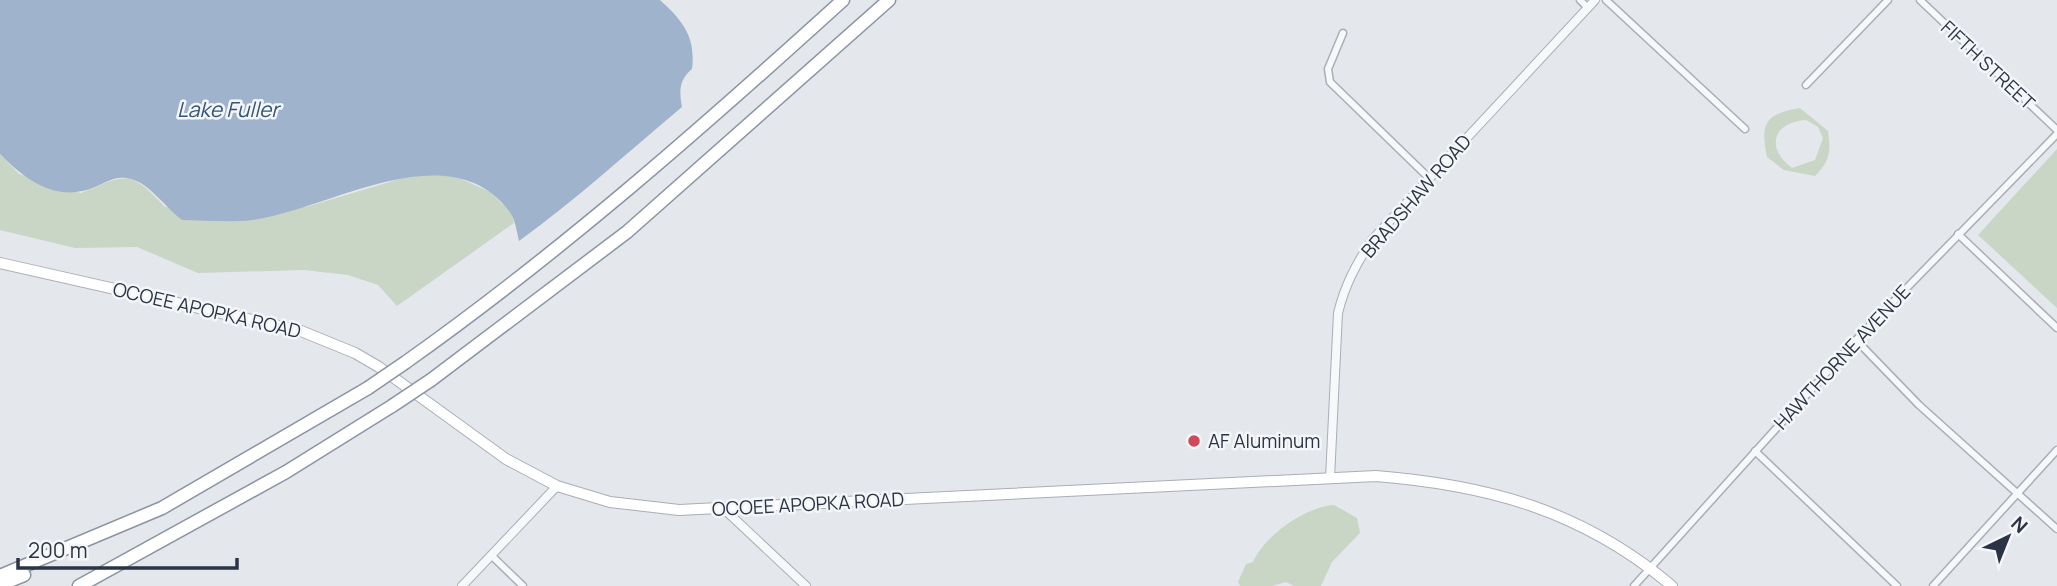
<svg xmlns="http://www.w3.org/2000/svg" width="2057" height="586" viewBox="0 0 2057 586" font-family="Manrope,sans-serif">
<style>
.green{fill:#c9d6c5;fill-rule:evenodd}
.water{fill:#9fb4cc}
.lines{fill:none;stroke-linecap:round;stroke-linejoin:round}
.minor-casing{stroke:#a9aeb7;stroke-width:9}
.tertiary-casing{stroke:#a9aeb7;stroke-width:10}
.secondary-casing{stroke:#a9aeb7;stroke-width:12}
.motorway-casing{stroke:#8b94a3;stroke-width:15}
.minor{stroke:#f7f8fa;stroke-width:6}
.tertiary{stroke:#f7f8fa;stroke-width:8}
.secondary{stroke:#fff;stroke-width:10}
.motorway{stroke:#fff;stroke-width:12}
.motorway-bridge-casing{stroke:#8b94a3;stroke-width:15;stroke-linecap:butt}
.motorway-bridge{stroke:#fff;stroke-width:12}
.poi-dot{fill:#d1495b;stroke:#f4f6f9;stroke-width:2.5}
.labels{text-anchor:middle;stroke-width:5;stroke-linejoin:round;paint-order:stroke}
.street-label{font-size:19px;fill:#2b3445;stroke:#f4f6f9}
.poi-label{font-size:19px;fill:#2b3445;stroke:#f4f6f9;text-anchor:start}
.water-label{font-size:21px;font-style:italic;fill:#34527a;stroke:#f4f6f9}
</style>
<rect width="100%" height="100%" fill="#e4e7ec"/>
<!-- green -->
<g class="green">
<path d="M1800,108L1828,131C1831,151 1830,161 1815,176L1784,170L1767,157C1760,123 1765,114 1800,108ZM1806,120L1818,127L1823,138L1815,160L1792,168C1765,148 1773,122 1806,120Z"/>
<polygon points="2057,149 2057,308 1978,235"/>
<path d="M0,154L19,174L81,193C125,175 129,168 165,207H306L416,174L455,176L490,192L511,212L514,223L397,306L378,285L348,275L304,270L198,273L137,247L75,248L0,230Z"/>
<path d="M1334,505L1357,518L1360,533L1332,562L1321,586H1294L1286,582L1272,586H1240L1238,582L1246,564L1253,562C1265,535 1305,507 1334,505Z"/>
</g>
<!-- water -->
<path class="water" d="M0,0H660C683,21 696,37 692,69C679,80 679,91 682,107C628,152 576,200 519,241C517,232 515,218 509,211C448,131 329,210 252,220C229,223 204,220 182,220C166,208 150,184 131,179C116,175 109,181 95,187C58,203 26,181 0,154Z"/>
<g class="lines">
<!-- minor casing -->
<g class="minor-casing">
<g id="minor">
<polyline points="1580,0 1588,8"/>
<polyline points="1606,0 1745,129"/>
<polyline points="1920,0 2057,130"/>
<polyline points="1343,33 1328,69 1330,82 1429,178"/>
<polyline points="1806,85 1888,0"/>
<polyline points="1958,234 2057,328"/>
<polyline points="1856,340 1919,405 2057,529"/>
<polyline points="1755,451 1897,586"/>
<polyline points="491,555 523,586"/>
<polyline points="1634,586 1856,340 2057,134"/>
<polyline points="1933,586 2057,450"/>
</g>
</g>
<!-- tertiary casing -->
<g class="tertiary-casing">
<g id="tertiary">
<path d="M1330,478L1338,313C1345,285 1356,264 1372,240L1595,0"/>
<polyline points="723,508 806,586"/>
<polyline points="462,586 557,486"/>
</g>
</g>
<!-- secondary casing -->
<g class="secondary-casing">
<path id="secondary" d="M0,263L301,331L355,353L379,367L506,459L557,486L610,502L679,510L1376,476C1489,485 1583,511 1672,586"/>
</g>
<!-- motorway casing -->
<g class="motorway-casing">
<g id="motorway">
<path d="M406,362C561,252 702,128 843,0"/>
<polyline points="431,380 627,232 889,0"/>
<polyline points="0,576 162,508 368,388"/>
<polyline points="0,585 24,575"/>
<polyline points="79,586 286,472 392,406"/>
</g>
</g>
<!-- minor -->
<use href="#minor" class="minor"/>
<!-- tertiary -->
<use href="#tertiary" class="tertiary"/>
<!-- secondary -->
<use href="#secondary" class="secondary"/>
<!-- motorway -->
<use href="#motorway" class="motorway"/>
<!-- motorway-bridge casing -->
<g class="motorway-bridge-casing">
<g id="motorway-bridge">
<polyline points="368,388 406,362"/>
<polyline points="392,406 431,380"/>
</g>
</g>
<!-- motorway-bridge -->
<use href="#motorway-bridge" class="motorway-bridge"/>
</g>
<!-- markers -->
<circle class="poi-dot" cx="1194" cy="441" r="7"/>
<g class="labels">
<!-- street labels -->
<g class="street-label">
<text transform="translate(1988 65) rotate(43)" y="7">FIFTH STREET</text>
<text transform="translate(1416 196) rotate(-49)" y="7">BRADSHAW ROAD</text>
<text transform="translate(207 310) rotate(13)" y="7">OCOEE APOPKA ROAD</text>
<text transform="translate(1842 357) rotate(-47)" y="7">HAWTHORNE AVENUE</text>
<text transform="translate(808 504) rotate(-3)" y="7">OCOEE APOPKA ROAD</text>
</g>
<!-- poi labels -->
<g class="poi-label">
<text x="1208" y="448">AF Aluminum</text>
</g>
<!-- water labels -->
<g class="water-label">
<text x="228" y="117">Lake Fuller</text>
</g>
</g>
<!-- north arrow -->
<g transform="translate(2008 537) rotate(43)" stroke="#f4f6f9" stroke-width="5" paint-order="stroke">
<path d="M0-5L12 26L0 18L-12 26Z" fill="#2b3445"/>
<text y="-10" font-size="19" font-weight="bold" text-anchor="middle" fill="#2b3445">N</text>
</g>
<!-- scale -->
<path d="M18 558v10h219v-10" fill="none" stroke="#2b3445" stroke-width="3.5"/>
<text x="28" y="558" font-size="21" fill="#2b3445" stroke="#f4f6f9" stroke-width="5" paint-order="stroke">200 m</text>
</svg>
